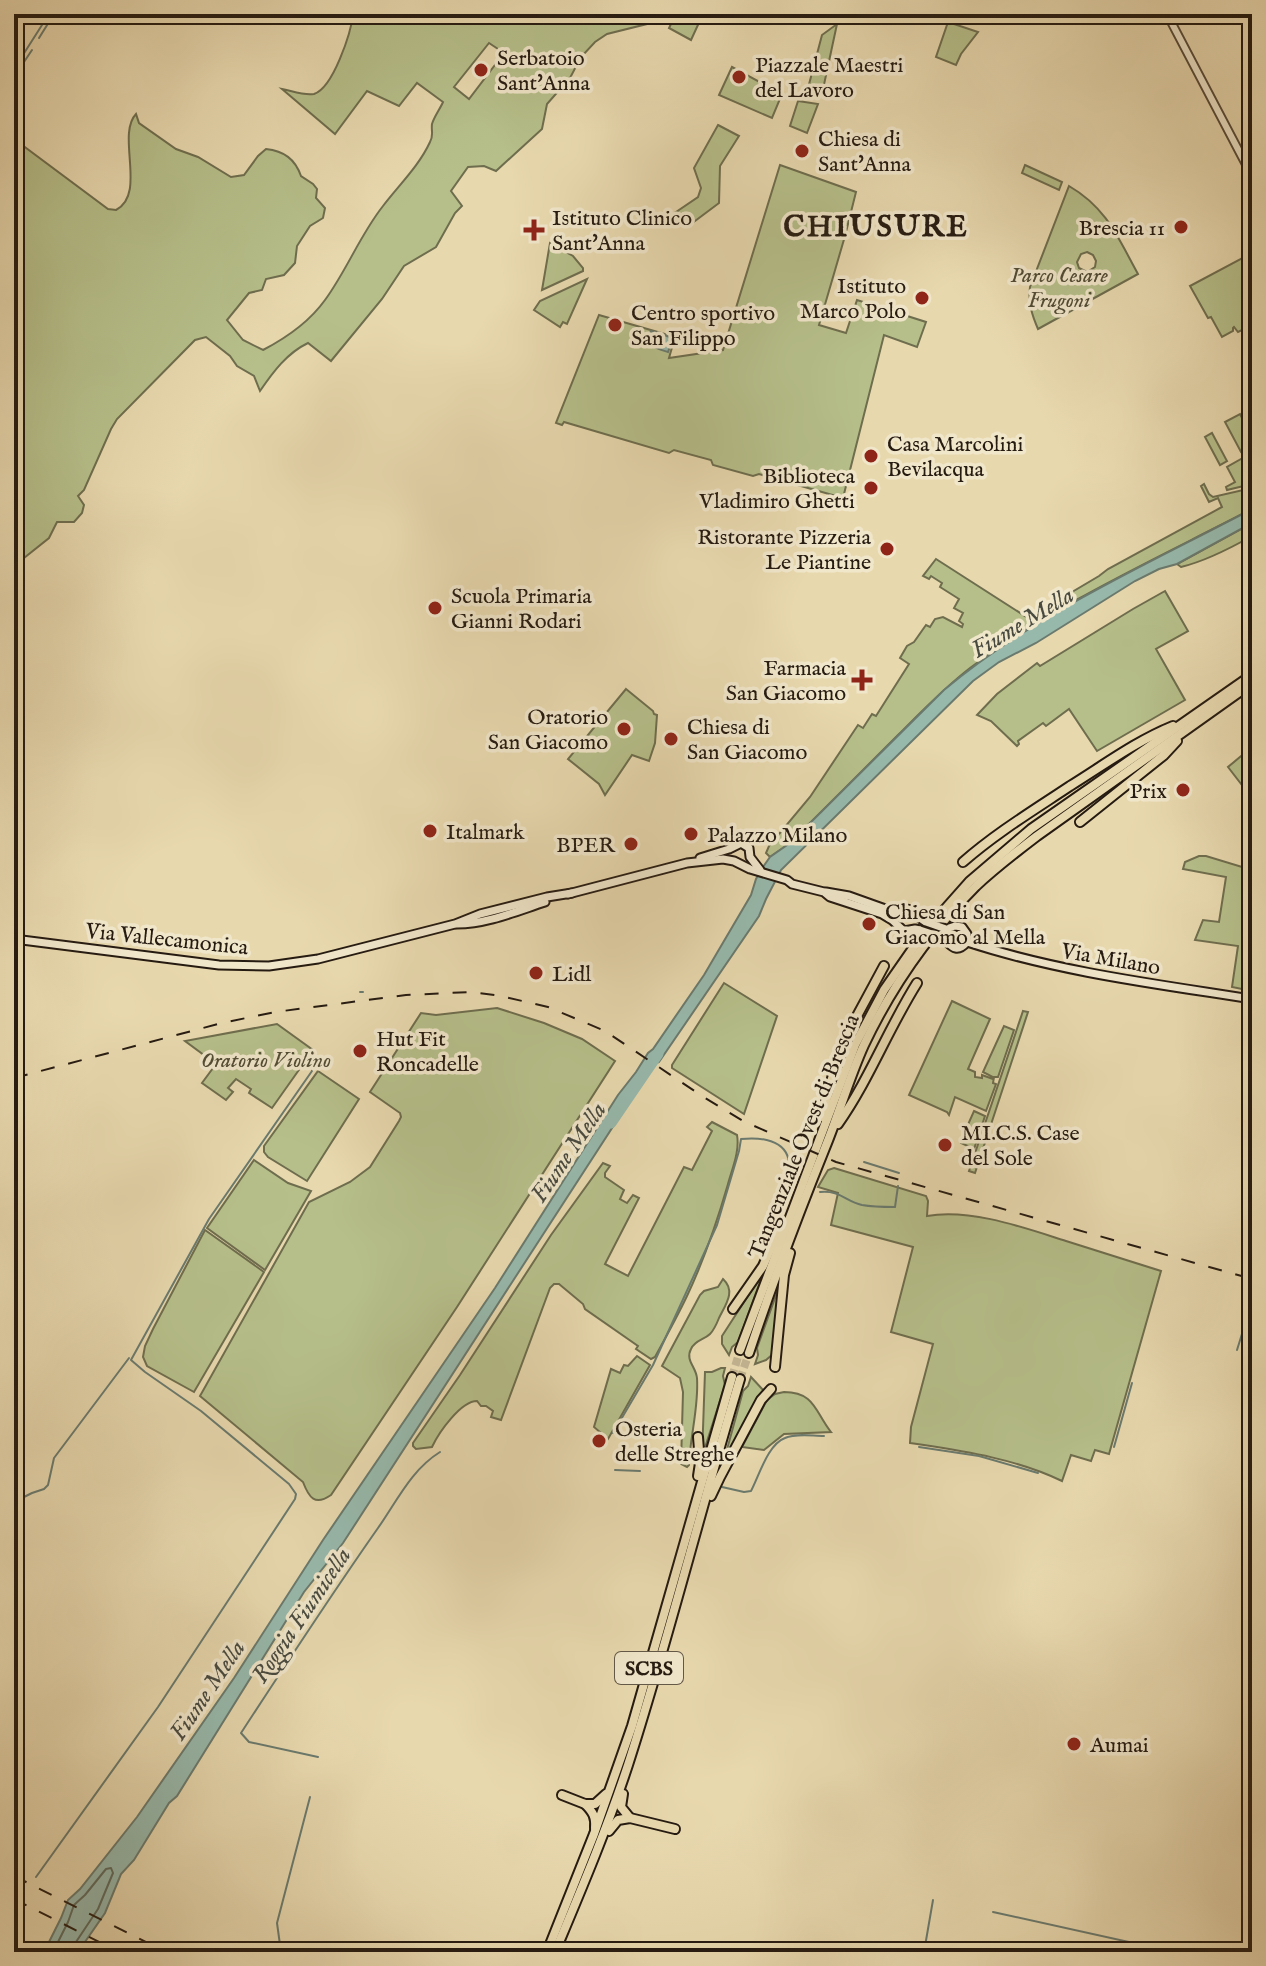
<svg xmlns="http://www.w3.org/2000/svg" width="1266" height="1966" viewBox="0 0 1266 1966" font-family="'IM FELL English',serif">
<style>
.green{fill:#b6bf8a;stroke:#6e6d4e;stroke-width:2;fill-rule:evenodd}
.water{fill:#97b9ac;stroke:#6a7a6e;stroke-width:2}
.lines{fill:none;stroke-linecap:round;stroke-linejoin:round}
.shore{stroke:#5e6a5e;stroke-width:2}
.stream{stroke:#6a7a6e;stroke-width:2}
.river{stroke:#97b9ac;stroke-width:11}
.trunk-tunnel{stroke:#c1b28f;stroke-width:8;stroke-dasharray:8 4;stroke-linecap:butt}
.tertiary-casing{stroke:#564a38;stroke-width:10}
.secondary-casing{stroke:#261b11;stroke-width:11}
.trunk-casing{stroke:#261b11;stroke-width:12}
.tertiary{stroke:#f0e6ca;stroke-width:6}
.secondary{stroke:#f0e6ca;stroke-width:7}
.trunk{stroke:#e8d8ae;stroke-width:8}
.rail{stroke:#261b11;stroke-width:2;stroke-dasharray:14 14;stroke-linecap:butt}
.secondary-bridge-casing{stroke:#261b11;stroke-width:11;stroke-linecap:butt}
.secondary-bridge{stroke:#f0e6ca;stroke-width:7}
.poi-dot{fill:#8f2418;stroke:#f0e6ca;stroke-width:3}
.labels{text-anchor:middle;stroke-width:7;stroke-linejoin:round;paint-order:stroke}
.shield{fill:#f0e6ca;stroke:#635848;stroke-width:2}
.shield-label{font-size:20px;font-weight:bold;fill:#261b11}
.poi-label{font-size:22px;fill:#261b11;stroke:#f0e6ca;text-anchor:start}
.park-label{font-size:22px;font-style:italic;fill:#514c35;stroke:#f0e6ca}
.street-label{font-size:22px;fill:#261b11;stroke:#f0e6ca}
.water-label{font-size:24px;font-style:italic;fill:#484a40;stroke:#f0e6ca}
.district-label{font-size:30px;font-weight:bold;letter-spacing:2px;fill:#261b11;stroke:#f0e6ca}
</style>
<rect width="100%" height="100%" fill="#e8d8ae"/>
<filter id="stains"><feTurbulence type="fractalNoise" baseFrequency=".0025" numOctaves="4"/><feColorMatrix values="0 0 0 0 .2 0 0 0 0 .09 0 0 0 0 .02 0 0 0 .5 -.17"/></filter>
<radialGradient id="worn" r=".72"><stop offset=".6" stop-color="#630" stop-opacity="0"/><stop offset="1" stop-color="#630" stop-opacity=".3"/></radialGradient>
<!-- green -->
<g class="green">
<path d="M353,14H657L647,24L607,34L595,42L581,57L570,78L547,104L542,129L496,171L484,166L468,167L451,191L462,206L455,213L436,247L404,266L382,299L331,361L308,343C287,353 273,372 260,391L254,376L237,366L230,356L206,337L195,340L117,419L111,429L84,490L78,496L84,505L82,513L74,522H57L49,538L14,566V139L108,209L116,210C147,194 116,135 136,114L139,123L176,149L198,157L231,177L244,175L258,156L266,149C284,151 295,159 301,176L313,184L317,189L316,198L325,208L323,218L310,226L297,246L295,263L284,275L266,279L262,290L249,293L227,320L243,340L263,350C286,338 310,321 325,300C347,270 360,235 383,206C399,185 419,166 430,142C434,135 431,131 432,124C434,117 440,109 443,102L417,83L399,106L367,91L335,134L282,89C292,91 305,96 314,94C333,88 351,33 353,14ZM489,43L504,53L469,99L454,87Z"/>
<polygon points="676,14 703,14 691,40 669,28"/>
<polygon points="948,22 978,32 961,54 956,65 936,57"/>
<polygon points="837,24 822,94 807,92 822,35"/>
<polygon points="732,67 782,94 772,118 719,95"/>
<polygon points="798,101 818,104 807,133 790,126"/>
<polygon points="718,125 739,136 720,166 719,203 691,224 676,212 698,197 701,188 694,168"/>
<polygon points="780,165 856,192 845,236 819,325 846,333 857,300 926,322 917,347 884,335 843,498 759,474 753,476 713,465 711,460 674,450 669,453 564,422 562,425 556,423 599,315 675,337 669,358 723,350"/>
<polygon points="1025,165 1062,182 1059,190 1022,173"/>
<path d="M1069,186C1107,208 1118,238 1138,274L1038,329C1032,315 1028,303 1030,287ZM1087,252L1093,255L1096,261L1095,267L1087,272L1079,268L1077,262L1081,254Z"/>
<polygon points="550,243 573,256 583,268 583,271 542,290"/>
<polygon points="1252,253 1252,328 1250,330 1248,327 1238,332 1234,327 1233,328 1233,331 1222,337 1211,317 1208,318 1190,286"/>
<polygon points="587,279 567,324 563,322 560,327 534,310 540,301"/>
<polygon points="1240,414 1252,437 1252,446 1241,452 1225,422"/>
<polygon points="1212,433 1227,461 1220,465 1205,437"/>
<polygon points="1241,459 1246,466 1252,468 1252,484 1227,490 1226,487 1235,482 1227,467"/>
<path d="M1204,484L1209,494L1213,497L1252,488V509C1156,559 1057,603 970,668C944,688 921,712 898,735C862,771 826,807 790,843L770,857L766,853L769,846L810,797L858,725L863,728L872,714L876,716L909,664L900,658L907,646L914,642L926,625L930,627L935,619L943,617L962,627L963,624L959,621L963,613L954,608L959,599L940,587L942,583L931,576L929,579L923,576L936,559L1028,618L1099,576L1108,569L1222,507L1218,498L1209,502L1201,486Z"/>
<path d="M1252,523V536C1229,549 1206,561 1181,567L1177,564Z"/>
<polygon points="1165,591 1188,631 1156,649 1185,700 1097,751 1069,709 1046,726 1043,723 1018,741 1019,744 1017,746 991,721 977,715 997,694 1037,663 1040,666 1133,609"/>
<polygon points="626,689 653,711 654,714 657,715 655,743 649,761 632,755 605,795 599,784 568,759"/>
<polygon points="1252,747 1252,798 1228,767"/>
<polygon points="1199,856 1206,856 1252,870 1252,991 1232,987 1238,946 1195,940 1203,920 1219,922 1226,877 1183,869 1185,862"/>
<polygon points="724,983 777,1016 744,1114 672,1068 672,1065"/>
<polygon points="952,1001 990,1019 968,1069 975,1072 975,1077 982,1078 982,1075 993,1079 993,1077 983,1072 1004,1026 1014,1030 998,1077 994,1077 993,1083 996,1084 986,1111 955,1097 949,1115 947,1112 909,1095"/>
<path d="M497,1008L544,1023L582,1039L615,1061L457,1307L331,1495C315,1506 309,1498 303,1482L200,1396L309,1202L350,1182L370,1167L399,1121L401,1117L400,1113L370,1092L421,1013L436,1015Z"/>
<polygon points="1023,1011 1028,1012 975,1173 969,1171"/>
<polygon points="277,1024 313,1050 272,1108 249,1093 251,1089 236,1079 228,1088 233,1092 226,1100 202,1083 216,1064 185,1041"/>
<polygon points="318,1071 359,1099 307,1181 268,1157 264,1152 264,1146"/>
<polygon points="974,1111 985,1116 974,1149 961,1143 962,1138"/>
<path d="M712,1122L737,1135C740,1151 732,1169 728,1184C717,1222 704,1260 687,1296C677,1317 666,1337 655,1357L651,1359L636,1349L638,1346L585,1309L583,1304L559,1284H554L550,1288L501,1420L491,1417L493,1411L486,1406H481L477,1401C461,1401 439,1432 432,1447L416,1449L413,1446V1443L460,1375L551,1235L603,1163L610,1166L605,1173V1177L624,1190L620,1199L627,1203L633,1195L639,1198L605,1264L628,1276L684,1167L692,1170L712,1131L707,1127Z"/>
<polygon points="254,1160 288,1183 311,1191 265,1270 207,1228"/>
<path d="M834,1168L926,1196L928,1201L927,1216C970,1208 1025,1228 1066,1241C1098,1251 1130,1261 1161,1271L1109,1454L1095,1450L1091,1461L1071,1455L1062,1481C1014,1458 962,1451 910,1443L911,1427L933,1344L891,1332L913,1247L831,1225L838,1193L818,1187L828,1170Z"/>
<polygon points="205,1230 264,1272 194,1392 147,1366 143,1357 145,1346 153,1329"/>
<path d="M723,1279C736,1291 726,1304 719,1318C717,1323 714,1330 710,1334C704,1340 695,1340 691,1349C685,1360 696,1367 697,1378C699,1407 690,1436 689,1465L687,1467L681,1464L683,1392L680,1378L662,1366L700,1295L704,1291L718,1287Z"/>
<polygon points="757,1282 760,1282 738,1342 732,1347 729,1355 722,1344 722,1336"/>
<polygon points="779,1287 780,1287 773,1354 766,1360 755,1364 758,1355 757,1348"/>
<polygon points="637,1356 650,1365 608,1439 594,1427 611,1369 620,1373 624,1365 628,1366"/>
<polygon points="721,1368 725,1368 723,1376 725,1385 702,1457 705,1372 712,1372"/>
<polygon points="751,1377 765,1392 723,1464 743,1391 748,1386"/>
<path d="M784,1392C815,1392 815,1412 831,1432L784,1434L764,1450L742,1447L767,1400L775,1394Z"/>
</g>
<!-- water -->
<g class="water">
<path d="M651,331L673,338L668,352C655,348 647,347 651,331Z"/>
<path d="M1252,509V523L1177,564L1159,569L1135,581L1036,643L999,662L973,681L781,870L766,899L759,916L659,1062L646,1068L630,1097L620,1109L614,1125L343,1543L304,1592L177,1796L169,1803L134,1860L121,1874L105,1913L78,1952H44L61,1918L68,1900L80,1889L137,1817L234,1678L323,1540L495,1288L618,1095L636,1072L648,1053L653,1049L704,975L751,895L756,879L763,867L770,857L790,843L944,690C1036,613 1146,565 1252,509Z"/>
</g>
<g class="lines">
<!-- shore -->
<polyline class="shore" points="53,1952 68,1922 74,1905 85,1895 106,1869 111,1868 113,1873 98,1909 74,1945 72,1952"/>
<!-- stream -->
<g class="stream">
<polyline points="39,38 54,14"/>
<polyline points="14,69 49,14"/>
<polyline points="14,77 32,50"/>
<polyline points="360,992 363,992"/>
<polyline points="864,1162 899,1173"/>
<path d="M820,1192C840,1190 845,1201 862,1205C873,1207 884,1207 895,1207L898,1186"/>
<polyline points="1237,1350 1250,1308"/>
<path d="M613,1433L653,1365L717,1225L739,1151L741,1139C759,1137 787,1139 789,1163C790,1172 788,1174 794,1182"/>
<polyline points="919,1447 979,1456 1038,1473"/>
<polyline points="1114,1447 1132,1383"/>
<polyline points="615,1470 640,1471"/>
<path d="M722,1487L744,1492L751,1491C759,1476 768,1444 785,1438C796,1433 812,1436 824,1436"/>
<polyline points="14,1504 18,1500 32,1493 44,1489 48,1485 54,1458 129,1358"/>
<path d="M318,1757L249,1742L241,1733C286,1664 331,1595 378,1528C397,1501 411,1470 440,1452"/>
<polyline points="36,1877 158,1707 295,1499 296,1494 289,1484 201,1411 145,1372 131,1360 209,1219 312,1071 312,1066"/>
<polyline points="993,1912 1174,1952"/>
<polyline points="281,1952 277,1923 310,1797"/>
<polyline points="924,1952 933,1900"/>
</g>
<!-- river -->
<polyline class="river" points="611,1123 658,1054"/>
<!-- trunk-tunnel -->
<g class="trunk-tunnel">
<polyline points="732,1377 740,1350"/>
<polyline points="740,1379 749,1353"/>
</g>
<!-- tertiary casing -->
<g class="tertiary-casing">
<polyline id="tertiary" points="1167,14 1252,176"/>
</g>
<!-- secondary casing -->
<g class="secondary-casing">
<g id="secondary">
<polyline points="700,858 729,849 741,843 749,848 750,857 760,870"/>
<path d="M826,892L849,896L891,911L898,912C912,903 915,917 926,922"/>
<polyline points="568,894 687,863 723,859 734,861 750,869 787,880 792,884 824,892 830,897 882,914 892,920 904,931 915,929 920,930"/>
<path d="M457,924C487,924 517,911 545,902"/>
<polyline points="946,929 955,926 962,927 967,934 967,942"/>
<path d="M941,937C950,943 955,956 967,942"/>
<polyline points="14,939 219,965 269,966 318,959 455,924 480,914 547,897 572,893"/>
<path d="M967,942C1059,972 1156,984 1252,999"/>
</g>
</g>
<!-- trunk casing -->
<g class="trunk-casing">
<g id="trunk">
<polyline points="1080,822 1164,755 1177,741"/>
<path d="M963,862C996,833 1034,810 1070,786C1104,765 1136,741 1173,726"/>
<polyline points="822,1117 836,1063 843,1042 884,966"/>
<path d="M838,1124C869,1080 888,1029 917,983"/>
<polyline points="733,1309 763,1266 780,1227"/>
<polyline points="740,1350 855,1045 884,990 923,934 970,881 1031,829 1252,675"/>
<path d="M749,1353C772,1284 798,1215 825,1148C839,1114 849,1078 864,1045C892,986 930,932 976,886C995,868 1016,852 1037,836L1252,683"/>
<polyline points="775,1367 784,1275 790,1253"/>
<polyline points="698,1476 700,1463 698,1437"/>
<polyline points="711,1496 720,1477 761,1400 771,1389"/>
<polyline points="623,1794 621,1807 630,1818"/>
<polyline points="562,1795 585,1804 595,1804 606,1794"/>
<path d="M585,1804C593,1812 596,1817 595,1828"/>
<polyline points="609,1831 618,1820 630,1818 675,1829"/>
<polyline points="547,1952 594,1834 632,1726 732,1377"/>
<path d="M555,1952C581,1890 607,1829 628,1765C669,1638 701,1507 740,1379"/>
</g>
</g>
<!-- tertiary -->
<use href="#tertiary" class="tertiary"/>
<!-- secondary -->
<use href="#secondary" class="secondary"/>
<!-- trunk -->
<use href="#trunk" class="trunk"/>
<!-- rail -->
<g class="rail">
<polyline points="14,1078 222,1023 275,1012 406,995 471,992 501,996 548,1007 605,1031 702,1096 743,1121 836,1162 1252,1279"/>
<polyline points="14,1876 166,1952"/>
<polyline points="14,1899 119,1952"/>
</g>
<!-- secondary-bridge casing -->
<g class="secondary-bridge-casing">
<g id="secondary-bridge">
<polyline points="926,922 946,929"/>
<polyline points="920,930 941,937"/>
</g>
</g>
<!-- secondary-bridge -->
<use href="#secondary-bridge" class="secondary-bridge"/>
</g>
<!-- markers -->
<g class="poi-dot">
<circle cx="481" cy="70" r="8"/>
<circle cx="739" cy="77" r="8"/>
<circle cx="802" cy="151" r="8"/>
<circle cx="1181" cy="227" r="8"/>
<path d="M530 218h8v8h8v8h-8v8h-8v-8h-8v-8h8z"/>
<circle cx="922" cy="298" r="8"/>
<circle cx="615" cy="325" r="8"/>
<circle cx="871" cy="456" r="8"/>
<circle cx="871" cy="488" r="8"/>
<circle cx="887" cy="549" r="8"/>
<circle cx="435" cy="608" r="8"/>
<path d="M858 668h8v8h8v8h-8v8h-8v-8h-8v-8h8z"/>
<circle cx="624" cy="729" r="8"/>
<circle cx="671" cy="739" r="8"/>
<circle cx="1183" cy="790" r="8"/>
<circle cx="430" cy="831" r="8"/>
<circle cx="691" cy="834" r="8"/>
<circle cx="631" cy="844" r="8"/>
<circle cx="869" cy="924" r="8"/>
<circle cx="536" cy="973" r="8"/>
<circle cx="360" cy="1051" r="8"/>
<circle cx="945" cy="1145" r="8"/>
<circle cx="599" cy="1441" r="8"/>
<circle cx="1074" cy="1744" r="8"/>
</g>
<g class="labels">
<!-- shield labels -->
<rect class="shield" x="615" y="1652" width="68" height="32" rx="6"/>
<g class="shield-label">
<text x="649" y="1675">SCBS</text>
</g>
<!-- poi labels -->
<g class="poi-label">
<text x="497" y="65">Serbatoio<tspan x="497" dy="25">Sant'Anna</tspan></text>
<text x="755" y="72">Piazzale Maestri<tspan x="755" dy="25">del Lavoro</tspan></text>
<text x="818" y="146">Chiesa di<tspan x="818" dy="25">Sant'Anna</tspan></text>
<text x="552" y="225">Istituto Clinico<tspan x="552" dy="25">Sant'Anna</tspan></text>
<text x="1165" y="235" text-anchor="end">Brescia 11</text>
<text x="906" y="293" text-anchor="end">Istituto<tspan x="906" dy="25">Marco Polo</tspan></text>
<text x="631" y="320">Centro sportivo<tspan x="631" dy="25">San Filippo</tspan></text>
<text x="887" y="451">Casa Marcolini<tspan x="887" dy="25">Bevilacqua</tspan></text>
<text x="855" y="483" text-anchor="end">Biblioteca<tspan x="855" dy="25">Vladimiro Ghetti</tspan></text>
<text x="871" y="544" text-anchor="end">Ristorante Pizzeria<tspan x="871" dy="25">Le Piantine</tspan></text>
<text x="451" y="603">Scuola Primaria<tspan x="451" dy="25">Gianni Rodari</tspan></text>
<text x="846" y="675" text-anchor="end">Farmacia<tspan x="846" dy="25">San Giacomo</tspan></text>
<text x="608" y="724" text-anchor="end">Oratorio<tspan x="608" dy="25">San Giacomo</tspan></text>
<text x="687" y="734">Chiesa di<tspan x="687" dy="25">San Giacomo</tspan></text>
<text x="1167" y="798" text-anchor="end">Prix</text>
<text x="446" y="839">Italmark</text>
<text x="707" y="842">Palazzo Milano</text>
<text x="615" y="852" text-anchor="end">BPER</text>
<text x="885" y="919">Chiesa di San<tspan x="885" dy="25">Giacomo al Mella</tspan></text>
<text x="552" y="981">Lidl</text>
<text x="376" y="1046">Hut Fit<tspan x="376" dy="25">Roncadelle</tspan></text>
<text x="961" y="1140">MI.C.S. Case<tspan x="961" dy="25">del Sole</tspan></text>
<text x="615" y="1436">Osteria<tspan x="615" dy="25">delle Streghe</tspan></text>
<text x="1090" y="1752">Aumai</text>
</g>
<!-- park labels -->
<g class="park-label">
<text x="1059" y="282">Parco Cesare<tspan x="1059" dy="25">Frugoni</tspan></text>
<text x="266" y="1067">Oratorio Violino</text>
</g>
<!-- street labels -->
<g class="street-label">
<text transform="translate(167 938) rotate(6)" y="8">Via Vallecamonica</text>
<text transform="translate(1111 958) rotate(10)" y="8">Via Milano</text>
<text transform="translate(803 1136) rotate(-68)" y="8">Tangenziale Ovest di Brescia</text>
</g>
<!-- water labels -->
<g class="water-label">
<text transform="translate(1022 622) rotate(-31)" y="8">Fiume Mella</text>
<text transform="translate(568 1152) rotate(-56)" y="8">Fiume Mella</text>
<text transform="translate(301 1615) rotate(-56)" y="8">Roggia Fiumicella</text>
<text transform="translate(207 1690) rotate(-56)" y="8">Fiume Mella</text>
</g>
<!-- district labels -->
<g class="district-label">
<text x="876" y="236">CHIUSURE</text>
</g>
</g>
<!-- margin -->
<rect width="1266" height="1966" fill="none" stroke="#e8d8ae" stroke-width="48"/>
<rect x="16" y="16" width="1234" height="1934" fill="none" stroke="#261b11" stroke-width="4"/>
<rect x="24" y="24" width="1218" height="1918" fill="none" stroke="#261b11" stroke-width="2"/>
<rect width="100%" height="100%" filter="url(#stains)"/>
<rect width="100%" height="100%" fill="url(#worn)"/>
</svg>
